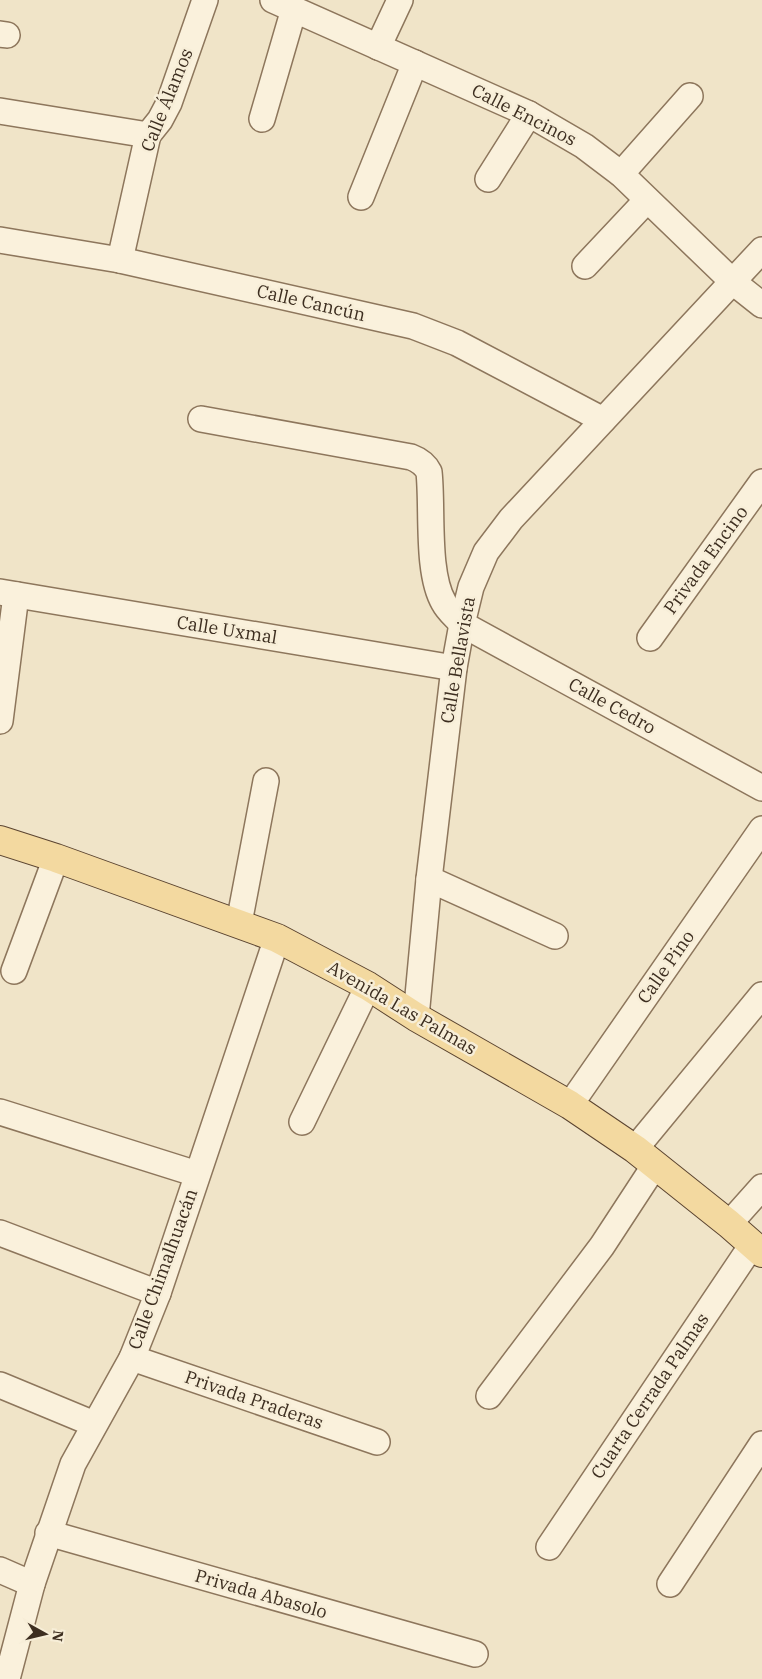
<svg xmlns="http://www.w3.org/2000/svg" width="762" height="1679" viewBox="0 0 762 1679" font-family="'IBM Plex Serif',serif">
<style>
.lines{fill:none;stroke-linecap:round;stroke-linejoin:round}
.minor-casing{stroke:#8d765c;stroke-width:28}
.major-casing{stroke:#5b4430;stroke-width:30}
.minor{stroke:#faf1dc;stroke-width:25}
.major{stroke:#f3d9a0;stroke-width:28}
.labels{text-anchor:middle;stroke-width:5;stroke-linejoin:round;paint-order:stroke}
.street-label{font-size:18px;fill:#3d2e20;stroke:#f7eed8}
</style>
<rect width="100%" height="100%" fill="#f0e4c8"/>
<g class="lines">
<!-- minor casing -->
<g class="minor-casing">
<g id="minor">
<polyline points="273,0 529,114 584,146 621,174 733,282 762,305"/>
<polyline points="0,34 7,35"/>
<polyline points="378,47 400,0"/>
<polyline points="0,111 148,135"/>
<polyline points="262,119 294,9"/>
<polyline points="621,174 690,96"/>
<polyline points="488,179 529,114"/>
<polyline points="361,197 415,63"/>
<polyline points="0,240 120,260 413,326 457,343 603,420"/>
<polyline points="120,260 148,135 160,120 169,103 205,0"/>
<polyline points="585,266 647,200"/>
<path d="M201,419L411,457C419,460 425,464 429,472C433,508 426,573 444,603C448,611 456,617 462,624L762,788"/>
<polyline points="0,592 454,668"/>
<polyline points="650,638 762,482"/>
<polyline points="0,721 16,595"/>
<polyline points="429,879 555,936"/>
<polyline points="239,923 266,781"/>
<polyline points="14,971 56,858"/>
<polyline points="416,1017 429,879 454,668 462,624 471,587 486,552 511,519 762,250"/>
<polyline points="570,1105 762,829"/>
<polyline points="0,1112 197,1174"/>
<polyline points="302,1122 368,986"/>
<polyline points="635,1149 762,995"/>
<polyline points="729,1224 762,1187"/>
<polyline points="0,1233 158,1293"/>
<polyline points="132,1358 377,1442"/>
<polyline points="0,1385 94,1424"/>
<polyline points="489,1396 602,1246 655,1165"/>
<polyline points="48,1533 475,1654"/>
<polyline points="549,1547 752,1245"/>
<polyline points="0,1570 32,1584"/>
<polyline points="670,1584 762,1444"/>
<polyline points="7,1679 32,1584 73,1464 132,1358 158,1293 277,938"/>
</g>
</g>
<!-- major casing -->
<g class="major-casing">
<polyline id="major" points="0,840 56,858 277,938 368,986 416,1017 570,1105 635,1149 729,1224 762,1253"/>
</g>
<!-- minor -->
<use href="#minor" class="minor"/>
<!-- major -->
<use href="#major" class="major"/>
</g>
<g class="labels">
<!-- street labels -->
<g class="street-label">
<text transform="translate(167 100) rotate(-68)" y="6">Calle Álamos</text>
<text transform="translate(524 115) rotate(27)" y="6">Calle Encinos</text>
<text transform="translate(311 303) rotate(13)" y="6">Calle Cancún</text>
<text transform="translate(706 560) rotate(-54)" y="6">Privada Encino</text>
<text transform="translate(227 630) rotate(9)" y="6">Calle Uxmal</text>
<text transform="translate(458 660) rotate(-80)" y="6">Calle Bellavista</text>
<text transform="translate(612 706) rotate(29)" y="6">Calle Cedro</text>
<text transform="translate(666 967) rotate(-55)" y="6">Calle Pino</text>
<text transform="translate(402 1008) rotate(30)" y="6">Avenida Las Palmas</text>
<text transform="translate(163 1269) rotate(-70)" y="6">Calle Chimalhuacán</text>
<text transform="translate(650 1396) rotate(-56)" y="6">Cuarta Cerrada Palmas</text>
<text transform="translate(254 1400) rotate(19)" y="6">Privada Praderas</text>
<text transform="translate(261 1594) rotate(16)" y="6">Privada Abasolo</text>
</g>
</g>
<!-- north arrow -->
<g transform="translate(45 1634) rotate(98)" stroke="#f7eed8" stroke-width="4" paint-order="stroke">
<path d="M0-4L9 19L0 12L-9 19Z" fill="#3d2e20"/>
<text y="-8" font-size="14" font-weight="bold" text-anchor="middle" fill="#3d2e20">N</text>
</g>
</svg>
